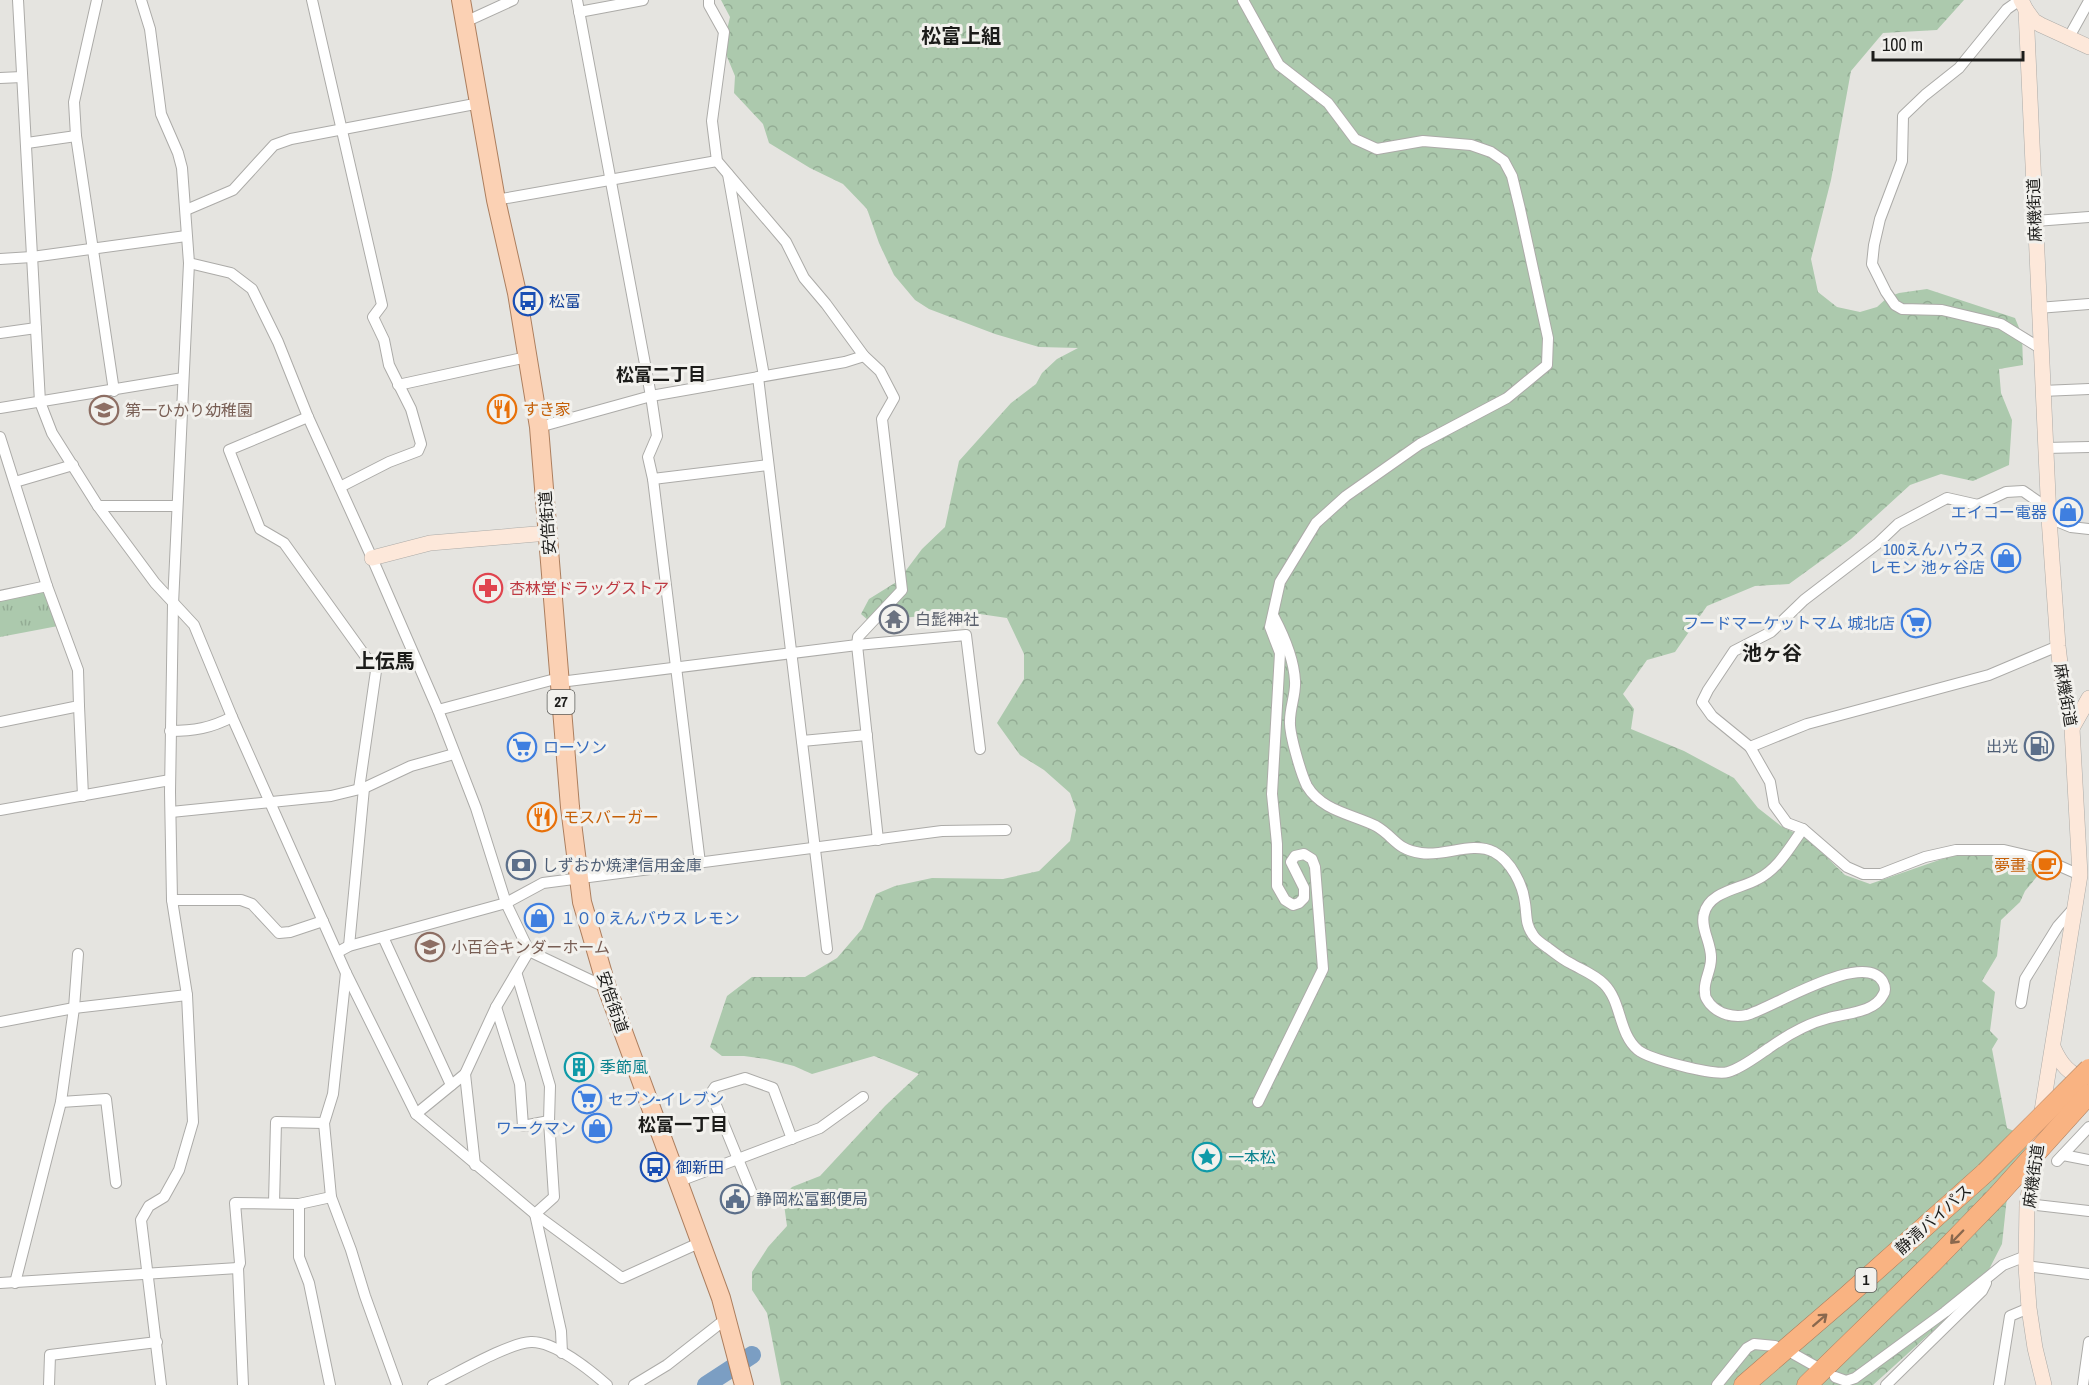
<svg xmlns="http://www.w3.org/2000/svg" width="2089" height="1385" viewBox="0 0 2089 1385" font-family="'Archivo Narrow','Noto Sans JP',sans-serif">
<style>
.forest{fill:url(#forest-crowns)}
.park{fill:url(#park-tufts)}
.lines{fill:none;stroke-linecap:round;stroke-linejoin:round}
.river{stroke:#7b9ec3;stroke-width:18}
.street-casing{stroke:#acaba8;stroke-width:12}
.secondary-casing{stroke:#acaba8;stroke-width:16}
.primary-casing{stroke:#ac7e5e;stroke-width:20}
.highway-casing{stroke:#ac7e5e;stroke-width:21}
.street{stroke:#fff;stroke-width:10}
.secondary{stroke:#fde8da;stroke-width:15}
.primary{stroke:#fbd1b4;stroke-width:18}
.highway{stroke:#f9b382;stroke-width:20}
.highway-bridge-casing{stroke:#ac7e5e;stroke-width:21;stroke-linecap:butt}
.highway-bridge{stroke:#f9b382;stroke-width:20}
.oneway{stroke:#8a684e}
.labels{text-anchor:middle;stroke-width:6;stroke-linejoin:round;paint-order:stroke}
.shield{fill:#f2f1ed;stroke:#5c5c59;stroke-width:1.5}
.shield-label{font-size:15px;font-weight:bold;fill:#1c1c1a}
.street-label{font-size:16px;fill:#1c1c1a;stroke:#f2f1ed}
.transit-label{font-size:16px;fill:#164399;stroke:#f2f1ed;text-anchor:start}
.food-label{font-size:16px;fill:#c56008;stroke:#f2f1ed;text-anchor:start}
.education-label{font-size:16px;fill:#785e54;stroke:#f2f1ed;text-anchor:start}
.shop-label{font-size:16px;fill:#366cbe;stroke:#f2f1ed;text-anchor:end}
.health-label{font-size:16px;fill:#be3a42;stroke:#f2f1ed;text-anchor:start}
.worship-label{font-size:16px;fill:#5b616d;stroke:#f2f1ed;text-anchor:start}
.service-label{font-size:16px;fill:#4e5e75;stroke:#f2f1ed;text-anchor:start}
.culture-label{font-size:16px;fill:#0d838f;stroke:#f2f1ed;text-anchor:start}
.neighbourhood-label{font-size:18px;font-weight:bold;fill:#1c1c1a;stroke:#f2f1ed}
.quarter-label{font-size:20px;font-weight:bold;fill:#1c1c1a;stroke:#f2f1ed}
</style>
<defs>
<pattern id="forest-crowns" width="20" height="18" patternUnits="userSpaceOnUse" patternTransform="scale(1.5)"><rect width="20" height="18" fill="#acc9ad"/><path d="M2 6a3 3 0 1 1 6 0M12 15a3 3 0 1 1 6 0" fill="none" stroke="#93ac94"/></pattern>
<pattern id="park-tufts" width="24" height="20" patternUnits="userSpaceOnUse" patternTransform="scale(1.5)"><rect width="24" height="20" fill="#acc9ad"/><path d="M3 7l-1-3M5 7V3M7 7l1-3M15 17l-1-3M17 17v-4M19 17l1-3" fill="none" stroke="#93ac94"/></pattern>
</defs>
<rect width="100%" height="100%" fill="#e5e4e0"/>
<!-- forest -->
<polygon class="forest" points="721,0 1964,0 1937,30 1883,33 1851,71 1831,180 1811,259 1818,292 1837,307 1860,312 1877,307 1888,297 1899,293 1927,289 2015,318 2022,335 2023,365 1999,369 2001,393 2012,420 2009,465 1973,481 1941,474 1910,485 1851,539 1789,584 1755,586 1707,606 1675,652 1647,660 1623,694 1634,709 1631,729 1684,751 1734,778 1758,808 1781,826 1809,840 1845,875 1870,884 1942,859 1977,850 2016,856 2023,862 2045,867 2025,891 2020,902 2001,920 1997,956 1982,981 1995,992 1990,1031 1998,1039 1992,1049 2007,1128 2046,1145 2007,1197 2002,1244 1979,1289 1873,1385 781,1385 767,1313 752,1290 752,1272 768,1247 787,1226 783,1197 792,1187 820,1176 885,1106 919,1074 874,1056 812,1074 794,1066 766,1059 744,1056 722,1056 710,1047 727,996 752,977 805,977 837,958 862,929 876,894 895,886 932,878 1003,879 1039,871 1070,841 1076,810 1070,793 1044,770 1020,755 997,723 1024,679 1024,654 1007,618 966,612 869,621 861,614 869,599 898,581 922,549 945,527 959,461 1011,403 1036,384 1042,373 1057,359 1078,348 1039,347 995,334 929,309 915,300 894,275 879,243 867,209 843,184 810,168 769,143 763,124 734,93 735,76 723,47 730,17"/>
<!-- park -->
<polygon class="park" points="45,591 58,626 0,637 0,600"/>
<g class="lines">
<!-- river -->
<polyline class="river" points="706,1385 752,1355"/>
<!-- street casing -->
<g class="street-casing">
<g id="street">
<polyline points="18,0 40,402 52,433 98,506 155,583 194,625 232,717 346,973 416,1114 535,1214 622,1278 699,1243"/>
<polyline points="97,0 74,102 76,136 114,391"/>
<polyline points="141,0 150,29 161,114 178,153 182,168 189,263 173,604 170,792 172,900 187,995 193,1122 179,1170 164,1197 149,1206 141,1220 161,1385"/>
<polyline points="312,0 382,305 373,317 384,340 389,365 411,409 421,444 418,451 389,462 340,487"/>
<polyline points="577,0 651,396 657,436 648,457 653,479 700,863"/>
<polyline points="709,0 709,5 724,32 712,121 717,161 786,242 804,278 826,304 864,356 880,371 894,398 882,419 902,590 858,637 857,645 878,840"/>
<polyline points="1243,0 1279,65 1328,103 1355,139 1377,149 1423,141 1471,145 1491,152 1504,161 1512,176 1520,209 1548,338 1547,365 1507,398 1420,444 1346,496 1316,523 1280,582 1270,627 1280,653 1272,794 1277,844 1277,886 1285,900 1293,905 1299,903 1304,898 1304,888 1291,862 1295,856 1304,854 1312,859 1315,867 1323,969 1258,1102"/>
<polyline points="2020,0 2007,9 1959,68 1925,95 1903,116 1902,161 1880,219 1874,245 1872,264 1886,292 1895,305 1902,309 1942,310 2001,324 2040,348"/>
<polyline points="579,12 643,0"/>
<polyline points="465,22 513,0"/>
<polyline points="2069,37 2089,1"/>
<polyline points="0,78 22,77"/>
<polyline points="27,143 76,136"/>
<polyline points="728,174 764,376"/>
<polyline points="496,200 717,161"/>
<polyline points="186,210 233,190 274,145 291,139 480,103"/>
<polyline points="2035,221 2089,217"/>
<polyline points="0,259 32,257 186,236"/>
<polyline points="189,263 231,273 252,289 278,342 308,417 372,558 438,710 476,808 506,903 529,951 607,988"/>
<polyline points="2038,308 2089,304"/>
<polyline points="0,333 36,328"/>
<polyline points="758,377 827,949"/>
<polyline points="398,385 527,357"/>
<polyline points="2042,391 2089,389"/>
<polyline points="0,408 183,378"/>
<polyline points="308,417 229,450 260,529 284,543 376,671 359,789"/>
<polyline points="539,427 651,396 845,362 864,356"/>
<polyline points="0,437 47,586 78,670 79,706 0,722"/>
<polyline points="2045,448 2089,447"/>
<polyline points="653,479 768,465"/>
<polyline points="15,482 73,465"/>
<polyline points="98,506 177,506"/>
<polyline points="2049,509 2023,491 2006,492 1978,505 1947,498 1898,524 1877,544 1804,600 1771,632 1734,651 1708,690 1702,702 1712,716 1750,747 1770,782 1774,805 1787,823 1803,829 1847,867 1863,874 1881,874 1925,857 1956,850 2004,850 2046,860 2080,875"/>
<polyline points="2049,518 2071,527 2089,529"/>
<polyline points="0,596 47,586"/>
<path d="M1274,617C1284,636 1294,659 1295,681C1296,694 1290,707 1290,721C1289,733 1301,774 1307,786C1322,811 1352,814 1376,826C1395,837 1395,849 1421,853C1444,857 1472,841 1494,852C1511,861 1523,885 1525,903C1527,915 1525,924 1533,935C1536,940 1542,944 1548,948C1555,953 1562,959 1570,963C1582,970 1594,974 1604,984C1622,1002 1618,1033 1638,1050C1649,1059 1714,1076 1728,1072C1742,1068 1757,1056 1769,1048C1786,1036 1809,1023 1829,1018C1846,1013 1874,1013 1883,995C1886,991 1885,986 1883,982C1865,949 1772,1008 1747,1015C1733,1018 1719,1014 1710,1004C1706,998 1705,998 1705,992C1703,982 1711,971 1711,959C1712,944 1700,928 1704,914C1709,891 1741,889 1758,879C1778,869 1790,847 1803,829"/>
<polyline points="560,682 857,645 966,635 980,749"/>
<polyline points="79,706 83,796"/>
<polyline points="438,710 559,678"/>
<path d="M170,731C194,731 211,728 232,717"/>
<polyline points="802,741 867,735"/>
<polyline points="1750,747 1807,724 1989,675 2058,646"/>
<polyline points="0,810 170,780"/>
<polyline points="171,812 331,796 364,788 411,766 454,754"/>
<polyline points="172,900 241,900 252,904 279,933 290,932 323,921"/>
<polyline points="383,937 451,1085"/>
<polyline points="349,946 364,788"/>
<polyline points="338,952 349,946 506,903 543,883 942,831 1006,830"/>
<polyline points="346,973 333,1094 324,1123 331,1197 351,1250 365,1296 397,1385"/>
<polyline points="517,975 550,1086 549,1121 554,1197 535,1214"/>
<polyline points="2021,1003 2025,979 2058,926 2074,908"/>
<polyline points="496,1007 520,1084 523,1126 549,1121"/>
<polyline points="0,1022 74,1008 187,995"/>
<polyline points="465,1074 475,1165"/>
<polyline points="61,1102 106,1099 116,1183"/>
<polyline points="416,1114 465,1074 496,1007 529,951"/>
<polyline points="2063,1155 2089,1160"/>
<polyline points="2057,1161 2089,1127"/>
<polyline points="677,1182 820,1128 863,1097"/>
<polyline points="751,1191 711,1093 715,1087 745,1078 773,1088 792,1139"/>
<polyline points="274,1203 276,1122 324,1123"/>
<polyline points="299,1204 299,1257 309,1283 330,1385"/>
<polyline points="2027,1204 2089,1211"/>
<polyline points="535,1214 561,1331 562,1353"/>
<polyline points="2026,1266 2089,1274"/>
<polyline points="0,1283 238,1268"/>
<polyline points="15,1283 61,1102 74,1008 78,954"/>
<polyline points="1792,1353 1815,1366"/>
<polyline points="1835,1377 1846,1381 1855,1378 1945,1312 2003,1265 2026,1256"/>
<polyline points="49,1385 50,1355 157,1342"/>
<polyline points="243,1385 238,1268 240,1263 235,1203 299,1204 331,1197"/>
<path d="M433,1385C456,1374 508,1343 531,1342C554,1341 590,1370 607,1385"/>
<polyline points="634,1385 667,1365 727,1318"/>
<polyline points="1717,1385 1747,1348 1754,1344 1775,1346"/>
<polyline points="1886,1385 1982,1291 1986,1283"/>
<polyline points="1999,1385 2010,1316 2029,1308"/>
<polyline points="2083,1385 2089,1342"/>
</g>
</g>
<!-- secondary casing -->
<g class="secondary-casing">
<g id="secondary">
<polyline points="2021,0 2026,10 2049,518 2058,646 2063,689 2072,728 2080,875 2027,1204 2026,1266 2029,1308 2035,1348 2044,1385"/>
<polyline points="2026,10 2034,21 2041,25 2089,47"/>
<polyline points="372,558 430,543 548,533"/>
<polyline points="2072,728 2089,698"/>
<path d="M2053,1047C2061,1065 2069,1074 2088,1081"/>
</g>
</g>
<!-- primary casing -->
<g class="primary-casing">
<polyline id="primary" points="461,0 496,200 517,293 539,427 570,807 582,902 607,988 721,1298 744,1385"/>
</g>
<!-- highway casing -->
<g class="highway-casing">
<g id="highway">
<polyline points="1744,1385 1846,1297 1986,1172"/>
<polyline points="1807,1385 1933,1262 1998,1195"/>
</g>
</g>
<!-- street -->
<use href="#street" class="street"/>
<!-- secondary -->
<use href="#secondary" class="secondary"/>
<!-- primary -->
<use href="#primary" class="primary"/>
<!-- highway -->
<use href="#highway" class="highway"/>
<!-- highway-bridge casing -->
<g class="highway-bridge-casing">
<g id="highway-bridge">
<polyline points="1986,1172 2089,1069"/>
<polyline points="1998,1195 2089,1094"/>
</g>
</g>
<!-- highway-bridge -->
<use href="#highway-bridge" class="highway-bridge"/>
</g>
<!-- one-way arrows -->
<defs><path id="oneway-shaft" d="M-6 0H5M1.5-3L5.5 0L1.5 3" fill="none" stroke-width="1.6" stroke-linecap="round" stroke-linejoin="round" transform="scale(1.5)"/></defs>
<g class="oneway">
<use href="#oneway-shaft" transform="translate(1957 1237) rotate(134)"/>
<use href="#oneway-shaft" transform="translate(1820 1320) rotate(-41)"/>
</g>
<!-- icons -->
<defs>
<g id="bus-ring" transform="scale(1.5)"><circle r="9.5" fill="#f2f1ed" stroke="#1a4fb4" stroke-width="1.5"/><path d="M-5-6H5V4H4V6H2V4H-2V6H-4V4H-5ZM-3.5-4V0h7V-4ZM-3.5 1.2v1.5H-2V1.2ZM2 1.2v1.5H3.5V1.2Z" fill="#1a4fb4"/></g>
<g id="restaurant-ring" transform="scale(1.5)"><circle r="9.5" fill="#f2f1ed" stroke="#e8710a" stroke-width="1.5"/><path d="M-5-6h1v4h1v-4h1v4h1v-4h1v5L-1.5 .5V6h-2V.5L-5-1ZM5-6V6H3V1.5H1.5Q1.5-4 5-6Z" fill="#e8710a"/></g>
<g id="school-ring" transform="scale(1.5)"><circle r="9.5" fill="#f2f1ed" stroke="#8d6e63" stroke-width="1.5"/><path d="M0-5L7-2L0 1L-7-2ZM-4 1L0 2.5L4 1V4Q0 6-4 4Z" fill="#8d6e63"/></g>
<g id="shop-ring" transform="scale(1.5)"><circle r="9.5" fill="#f2f1ed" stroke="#3f7fe0" stroke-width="1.5"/><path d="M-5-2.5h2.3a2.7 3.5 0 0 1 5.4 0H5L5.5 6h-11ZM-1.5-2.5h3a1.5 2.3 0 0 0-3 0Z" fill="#3f7fe0"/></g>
<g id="pharmacy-ring" transform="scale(1.5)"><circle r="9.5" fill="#f2f1ed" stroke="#e0444e" stroke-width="1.5"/><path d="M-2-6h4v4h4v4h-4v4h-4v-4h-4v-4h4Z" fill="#e0444e"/></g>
<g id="temple-ring" transform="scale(1.5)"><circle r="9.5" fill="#f2f1ed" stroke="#6b7280" stroke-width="1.5"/><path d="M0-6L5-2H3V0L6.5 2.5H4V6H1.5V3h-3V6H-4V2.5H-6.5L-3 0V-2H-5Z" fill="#6b7280"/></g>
<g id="supermarket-ring" transform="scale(1.5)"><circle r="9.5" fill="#f2f1ed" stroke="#3f7fe0" stroke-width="1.5"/><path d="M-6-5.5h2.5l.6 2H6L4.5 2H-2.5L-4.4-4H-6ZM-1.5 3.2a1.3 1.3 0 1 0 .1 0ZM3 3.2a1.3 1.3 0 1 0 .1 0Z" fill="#3f7fe0"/></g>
<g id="fuel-ring" transform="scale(1.5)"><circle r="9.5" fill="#f2f1ed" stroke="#5c6f8a" stroke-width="1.5"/><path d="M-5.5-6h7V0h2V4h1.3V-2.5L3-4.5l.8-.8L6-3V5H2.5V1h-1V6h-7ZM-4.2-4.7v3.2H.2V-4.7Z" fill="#5c6f8a"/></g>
<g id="bank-ring" transform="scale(1.5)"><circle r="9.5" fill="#f2f1ed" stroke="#5c6f8a" stroke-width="1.5"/><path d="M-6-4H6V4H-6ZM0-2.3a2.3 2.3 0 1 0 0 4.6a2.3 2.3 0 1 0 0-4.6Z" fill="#5c6f8a"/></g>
<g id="cafe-ring" transform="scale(1.5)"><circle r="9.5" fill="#f2f1ed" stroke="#e8710a" stroke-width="1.5"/><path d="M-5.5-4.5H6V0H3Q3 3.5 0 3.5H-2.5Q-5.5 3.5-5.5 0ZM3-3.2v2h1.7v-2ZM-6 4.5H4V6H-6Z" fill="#e8710a"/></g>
<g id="building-ring" transform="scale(1.5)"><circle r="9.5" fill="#f2f1ed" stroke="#0f9aa8" stroke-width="1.5"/><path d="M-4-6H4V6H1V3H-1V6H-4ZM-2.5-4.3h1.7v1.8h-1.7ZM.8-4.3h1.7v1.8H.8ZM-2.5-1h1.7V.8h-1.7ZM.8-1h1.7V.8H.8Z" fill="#0f9aa8"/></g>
<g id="sight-ring" transform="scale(1.5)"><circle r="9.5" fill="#f2f1ed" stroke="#0f9aa8" stroke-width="1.5"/><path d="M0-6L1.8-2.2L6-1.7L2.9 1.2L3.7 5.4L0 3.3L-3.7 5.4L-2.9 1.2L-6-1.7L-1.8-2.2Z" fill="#0f9aa8"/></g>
<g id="civic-ring" transform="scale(1.5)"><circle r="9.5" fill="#f2f1ed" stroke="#5c6f8a" stroke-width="1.5"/><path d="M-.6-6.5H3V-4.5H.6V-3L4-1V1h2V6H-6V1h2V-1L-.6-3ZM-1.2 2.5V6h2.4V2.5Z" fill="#5c6f8a"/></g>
</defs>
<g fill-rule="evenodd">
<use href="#bus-ring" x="528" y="301"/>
<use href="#restaurant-ring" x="502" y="409"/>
<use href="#school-ring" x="104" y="410"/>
<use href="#shop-ring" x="2068" y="512"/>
<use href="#shop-ring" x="2006" y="558"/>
<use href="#pharmacy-ring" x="488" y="588"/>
<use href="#temple-ring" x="894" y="619"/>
<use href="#supermarket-ring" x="1916" y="623"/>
<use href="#fuel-ring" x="2039" y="746"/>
<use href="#supermarket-ring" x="522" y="747"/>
<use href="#restaurant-ring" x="542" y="817"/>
<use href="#bank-ring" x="521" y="865"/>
<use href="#cafe-ring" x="2047" y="865"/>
<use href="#shop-ring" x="539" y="918"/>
<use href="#school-ring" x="430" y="947"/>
<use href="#building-ring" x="579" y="1067"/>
<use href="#supermarket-ring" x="587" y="1099"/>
<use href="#shop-ring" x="597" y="1128"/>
<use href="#sight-ring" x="1207" y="1157"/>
<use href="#bus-ring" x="655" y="1167"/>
<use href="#civic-ring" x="735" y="1199"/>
</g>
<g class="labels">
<!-- shield labels -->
<g class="shield">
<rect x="547.5" y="690" width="27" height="24" rx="4.5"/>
<rect x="1855.5" y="1268" width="21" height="24" rx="4.5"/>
</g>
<g class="shield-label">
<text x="561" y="707">27</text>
<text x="1866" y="1285">1</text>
</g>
<!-- street labels -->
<g class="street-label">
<text transform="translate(2034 210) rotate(-92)" y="6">麻機街道</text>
<text transform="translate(547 523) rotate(-94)" y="6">安倍街道</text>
<text transform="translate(2066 695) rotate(80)" y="6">麻機街道</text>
<text transform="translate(613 1002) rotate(71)" y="6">安倍街道</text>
<text transform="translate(2033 1176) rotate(-82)" y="6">麻機街道</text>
<text transform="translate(1933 1219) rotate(-42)" y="6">静清バイパス</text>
</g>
<!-- transit labels -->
<g class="transit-label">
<text x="549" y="307">松富</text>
<text x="676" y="1173">御新田</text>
</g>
<!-- food labels -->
<g class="food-label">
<text x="523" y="415">すき家</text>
<text x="563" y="823">モスバーガー</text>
<text x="2026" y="871" text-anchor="end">夢畫</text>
</g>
<!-- education labels -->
<g class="education-label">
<text x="125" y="416">第一ひかり幼稚園</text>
<text x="451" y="953">小百合キンダーホーム</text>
</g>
<!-- shop labels -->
<g class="shop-label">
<text x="2047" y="518">エイコー電器</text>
<text x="1985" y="555">100えんハウス<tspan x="1985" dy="18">レモン 池ヶ谷店</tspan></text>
<text x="1895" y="629">フードマーケットマム 城北店</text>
<text x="543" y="753" text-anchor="start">ローソン</text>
<text x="560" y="924" text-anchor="start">１００えんバウス レモン</text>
<text x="608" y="1105" text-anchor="start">セブン-イレブン</text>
<text x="576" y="1134">ワークマン</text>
</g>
<!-- health labels -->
<g class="health-label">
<text x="509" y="594">杏林堂ドラッグストア</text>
</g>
<!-- worship labels -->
<g class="worship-label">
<text x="915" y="625">白髭神社</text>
</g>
<!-- service labels -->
<g class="service-label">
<text x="2018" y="752" text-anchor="end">出光</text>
<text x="542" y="871">しずおか焼津信用金庫</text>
<text x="756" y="1205">静岡松富郵便局</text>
</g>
<!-- culture labels -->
<g class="culture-label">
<text x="600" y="1073">季節風</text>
<text x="1228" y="1163">一本松</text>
</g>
<!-- neighbourhood labels -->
<g class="neighbourhood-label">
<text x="661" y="381">松富二丁目</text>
<text x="683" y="1131">松富一丁目</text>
</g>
<!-- quarter labels -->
<g class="quarter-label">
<text x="961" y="43">松富上組</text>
<text x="1772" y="660">池ヶ谷</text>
<text x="385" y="668">上伝馬</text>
</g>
</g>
<!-- scale -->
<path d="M1873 51v9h150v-9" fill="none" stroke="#1c1c1a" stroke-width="3"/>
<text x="1882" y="51" font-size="18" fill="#1c1c1a" stroke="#f2f1ed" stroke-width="4.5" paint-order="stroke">100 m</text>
</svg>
